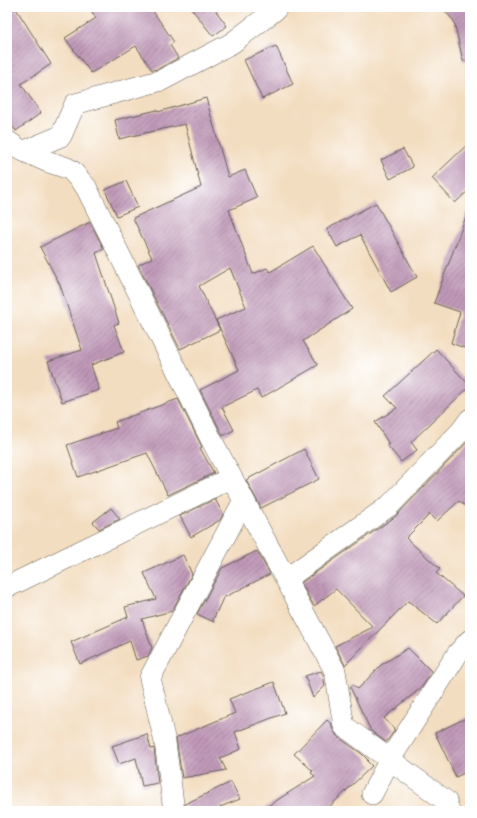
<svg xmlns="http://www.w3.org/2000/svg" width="477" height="818" viewBox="0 0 477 818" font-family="Vollkorn,serif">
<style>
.building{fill:url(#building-hatch)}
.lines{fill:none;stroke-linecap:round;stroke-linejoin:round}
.minor-casing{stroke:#676055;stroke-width:22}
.minor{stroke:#fff;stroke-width:21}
</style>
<defs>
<pattern id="building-hatch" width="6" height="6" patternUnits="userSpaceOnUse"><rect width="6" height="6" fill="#c099b8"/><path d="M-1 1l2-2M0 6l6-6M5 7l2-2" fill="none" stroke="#9b7c95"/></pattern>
</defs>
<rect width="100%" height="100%" fill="#fff"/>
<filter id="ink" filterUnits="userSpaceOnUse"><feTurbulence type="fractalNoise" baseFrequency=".025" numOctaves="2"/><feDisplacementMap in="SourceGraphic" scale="8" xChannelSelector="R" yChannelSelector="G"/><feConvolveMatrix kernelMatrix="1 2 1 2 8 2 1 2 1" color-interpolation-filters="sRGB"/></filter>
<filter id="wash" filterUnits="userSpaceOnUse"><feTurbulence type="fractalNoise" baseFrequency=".012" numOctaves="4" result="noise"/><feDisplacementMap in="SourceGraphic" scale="16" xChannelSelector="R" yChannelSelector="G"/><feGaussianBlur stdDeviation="0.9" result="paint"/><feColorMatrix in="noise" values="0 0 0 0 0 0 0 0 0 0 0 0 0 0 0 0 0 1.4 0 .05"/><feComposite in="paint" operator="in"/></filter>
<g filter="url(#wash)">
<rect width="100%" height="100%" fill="#f3ddc0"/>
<g id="blocks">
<!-- building -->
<g class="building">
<polygon points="7,7 15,7 51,64 21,84 41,113 16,131 7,119"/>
<polygon points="89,7 150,7 174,42 170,45 178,58 158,69 152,70 136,46 91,73 65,38 96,18"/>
<polygon points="190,7 213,7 227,26 213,36"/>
<polygon points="441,7 470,7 470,61 463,61 454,21"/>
<polygon points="276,46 293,84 262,99 244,60"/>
<polygon points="206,98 228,177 245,170 257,198 229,210 253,274 267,268 270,272 313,246 352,309 303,341 318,365 261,398 257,390 222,407 234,430 223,436 200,390 239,370 216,320 246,307 230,268 199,286 220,330 180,349 138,265 152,258 133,218 201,187 185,124 119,139 115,120 157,110 158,112"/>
<polygon points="470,142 470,189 455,203 432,178"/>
<polygon points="403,149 413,167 390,179 381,160"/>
<polygon points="126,181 138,207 117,216 105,190"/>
<polygon points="376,203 417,277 391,292 360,235 337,247 327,229"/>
<polygon points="468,211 470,211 470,350 451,343 460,312 434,303"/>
<polygon points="90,222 104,249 96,253 119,323 114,325 124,352 91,365 99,390 62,402 48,361 82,350 60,285 40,247"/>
<polygon points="436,349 470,386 411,442 417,450 401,462 387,445 389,444 375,422 397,408 385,396"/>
<polygon points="178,399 202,447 200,448 214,473 168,495 147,453 78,477 67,445 117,428 115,422"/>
<polygon points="470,439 470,510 459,501 437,521 430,514 406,538 440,569 436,573 463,596 437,624 408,601 345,665 335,646 373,627 336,589 314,606 301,583 396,516"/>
<polygon points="304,449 319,479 261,508 246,480"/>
<polygon points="215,499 223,514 220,520 191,537 180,516"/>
<polygon points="111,508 120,519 99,529 93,522"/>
<polygon points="257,551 270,574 223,598 213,620 214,622 197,614 222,568"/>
<polygon points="183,555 192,574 172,611 142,619 152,648 148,656 136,660 130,641 80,664 71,642 128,617 125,607 156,599 144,573"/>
<polygon points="408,648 431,671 431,673 422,687 384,718 395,730 386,742 371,731 350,687 353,685 358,689 381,665"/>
<polygon points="321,671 323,675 325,686 313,698 305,676"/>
<polygon points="274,682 285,713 235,732 241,749 220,758 226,770 182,778 176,738 235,713 229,699"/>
<polygon points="470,716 470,770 456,777 435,733"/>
<polygon points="327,720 332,725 332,728 337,736 362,754 368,760 367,761 372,766 325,811 260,811 315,776 311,773 313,771 294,754"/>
<polygon points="147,734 151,749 154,748 158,783 142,786 136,758 119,764 112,746"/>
<polygon points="231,782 240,799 220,807 222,811 186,811 185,804"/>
</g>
</g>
</g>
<g filter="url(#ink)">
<use href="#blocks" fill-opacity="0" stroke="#676055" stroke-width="1"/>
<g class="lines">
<!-- minor casing -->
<g class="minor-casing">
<g id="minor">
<polyline points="7,141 19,149 46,161 67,168 72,171 86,187 212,441 335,671 344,726 446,801 449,811"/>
<polyline points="25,151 61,136 75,104 162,80 232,43 275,10 277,7"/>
<polyline points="286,579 389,506 462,430 470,419"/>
<polyline points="7,587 231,478"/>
<polyline points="372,794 390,759 458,653 470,640"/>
<polyline points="174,811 165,742 150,678 244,500"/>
</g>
</g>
<!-- minor -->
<use href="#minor" class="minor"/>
</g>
</g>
<!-- margin -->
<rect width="477" height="818" fill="none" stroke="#fff" stroke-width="24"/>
</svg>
